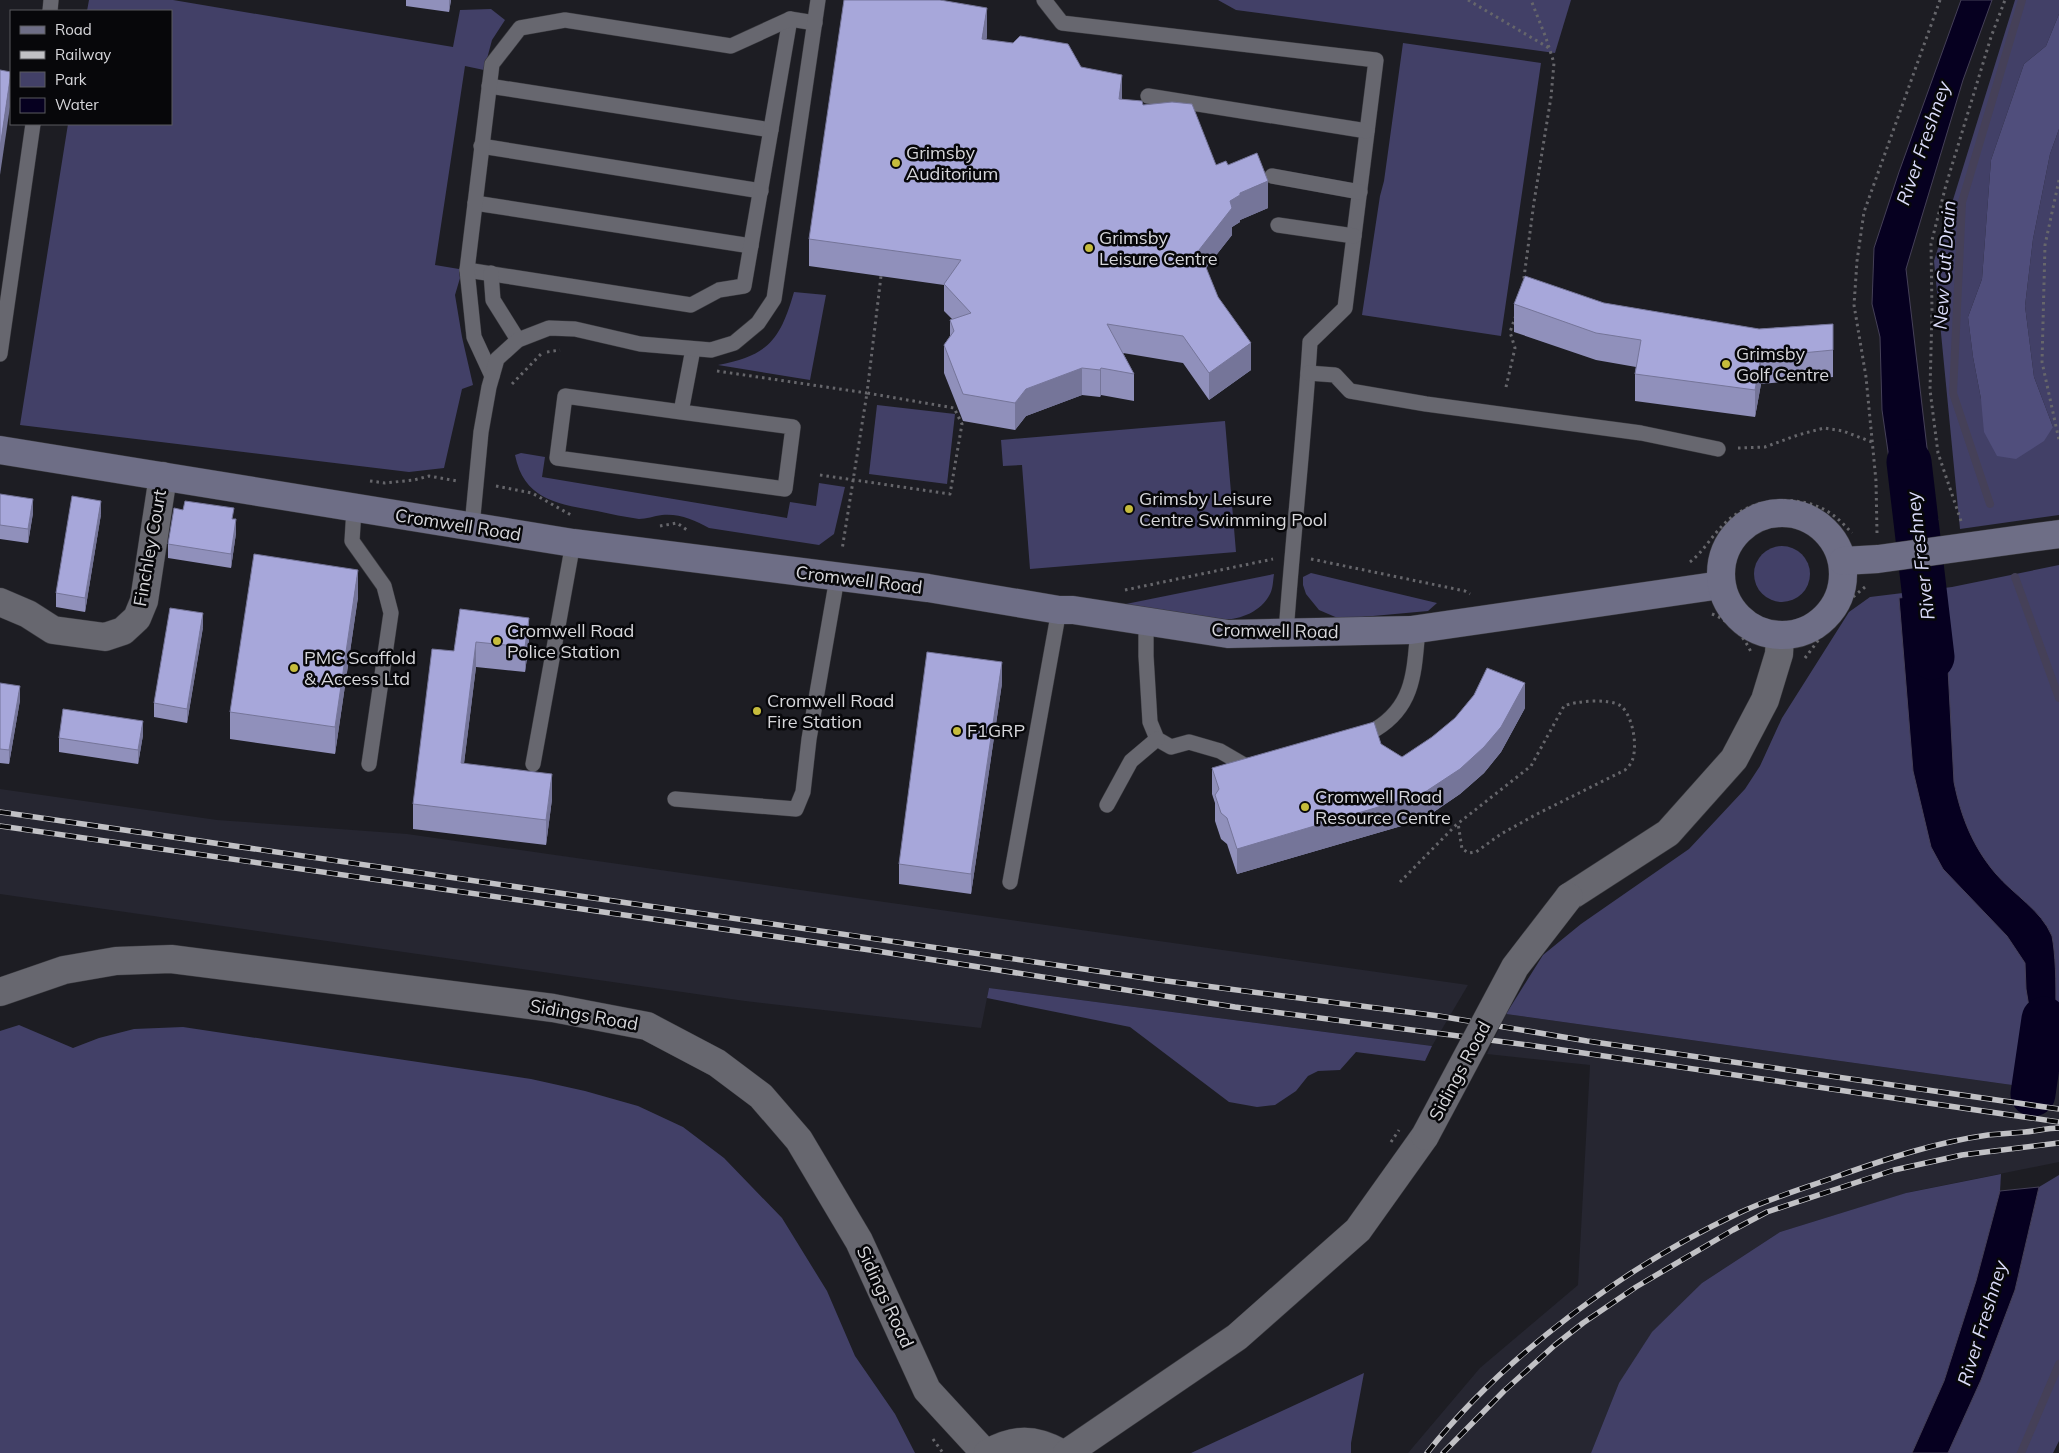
<svg xmlns="http://www.w3.org/2000/svg" width="2059" height="1453" viewBox="0 0 2059 1453" font-family="Mulish,sans-serif">
<style>
.built{fill:#262631}
.green{fill:#424067}
.forest{fill:#504e7c}
.water{fill:#060020;stroke:#454058}
.lines{fill:none;stroke-linecap:round;stroke-linejoin:round}
.stream{stroke:#454058;stroke-width:8}
.river{stroke:#060020;stroke-width:45}
.lane-casing{stroke:#39393e;stroke-width:16}
.street-casing{stroke:#39393e;stroke-width:29}
.secondary-casing{stroke:#39393e;stroke-width:29}
.path{stroke:#66666b;stroke-width:3;stroke-dasharray:2.5 4;stroke-linecap:butt}
.lane{stroke:#67676f;stroke-width:15}
.street{stroke:#67676f;stroke-width:28}
.secondary{stroke:#6e6e86;stroke-width:28}
.rail-casing{stroke:#c1c1c5;stroke-width:5.5}
.rail{stroke:#07070a;stroke-width:4;stroke-dasharray:11;stroke-linecap:butt}
.street-bridge-casing{stroke:#39393e;stroke-width:29;stroke-linecap:butt}
.path-bridge{stroke:#66666b;stroke-width:3;stroke-dasharray:2.5 4;stroke-linecap:butt}
.street-bridge{stroke:#67676f;stroke-width:28}
.wall{fill:#9090bb}
.shaded-wall{fill:#757599}
.building{fill:#a7a7da;stroke:#757599}
.poi-dot{fill:#c6bc3c;stroke:#07070a;stroke-width:2}
.labels{text-anchor:middle;stroke-width:5;stroke-linejoin:round;paint-order:stroke}
.poi-label{font-size:18px;fill:#d7d7db;stroke:#07070a;text-anchor:start}
.street-label{font-size:18px;fill:#d7d7db;stroke:#07070a}
.water-label{font-size:19px;font-style:italic;fill:#dbdcfa;stroke:#07070a}
</style>
<rect width="100%" height="100%" fill="#1d1d23"/>
<!-- built -->
<g class="built">
<polygon points="0,789 217,820 407,834 1468,985 1432,1046 989,988 981,1028 745,1001 0,894"/>
<polygon points="1506,1014 2012,1085 2054,1073 2059,1073 2059,1162 1910,1192 1780,1232 1702,1283 1619,1383 1591,1453 1408,1453 1480,1368 1578,1285 1590,1065 1487,1054"/>
</g>
<!-- green -->
<g class="green">
<polygon points="89,0 173,0 453,47 460,10 491,9 505,20 492,40 484,70 465,66 435,265 459,269 460,278 455,295 462,337 473,385 462,389 444,468 409,472 20,425 68,124 171,124 171,11 87,11"/>
<polygon points="1218,0 1571,0 1555,53 1236,10"/>
<polygon points="2015,0 2059,0 2059,14 2046,46 2024,64 1991,160 1982,279 1968,317 1973,357 1981,399 2053,427 2034,377 2025,306 2033,239 2050,154 2059,129 2059,515 1960,529 1934,261"/>
<polygon points="1403,43 1541,63 1501,336 1362,315 1380,196 1384,181"/>
<path d="M794,292L826,295L810,380L718,365C769,355 780,340 794,292Z"/>
<polygon points="877,405 955,414 947,484 869,474"/>
<polygon points="1225,421 1236,552 1030,569 1022,465 1003,466 1001,440"/>
<path d="M521,453L545,457L542,477L787,518L790,502L816,506L819,483L845,487L834,534L819,545L709,528C695,520 678,513 662,515C654,516 646,519 639,519C625,517 611,514 597,511C558,504 524,500 515,455Z"/>
<circle cx="1782" cy="574" r="28"/>
<polygon points="2059,565 2059,1073 2054,1073 2051,1089 2012,1085 1506,1014 1543,955 1581,924 1689,849 1745,789 1760,766 1782,718 1849,612 1870,597 1952,587"/>
<polygon points="1311,573 1437,603 1428,611 1340,619 1319,610 1306,594 1303,585 1303,577"/>
<path d="M1274,574C1273,580 1273,589 1270,594C1261,612 1241,619 1223,620L1111,607Z"/>
<polygon points="989,988 1432,1046 1425,1061 1356,1052 1340,1070 1318,1071 1308,1076 1296,1091 1275,1105 1257,1107 1229,1102 1130,1027 987,998"/>
<polygon points="19,1025 73,1048 99,1038 134,1029 183,1027 531,1079 585,1091 638,1106 683,1127 724,1158 782,1218 827,1291 855,1356 895,1414 915,1453 0,1453 0,1031"/>
<polygon points="2001,1174 2000,1191 1976,1281 1944,1381 1912,1453 1591,1453 1619,1383 1652,1332 1702,1283 1780,1232 1906,1193"/>
<polygon points="2059,1175 2059,1441 2053,1453 1948,1453 1981,1380 2015,1290 2039,1187"/>
<polygon points="1364,1373 1351,1443 1351,1453 1191,1453"/>
</g>
<!-- forest -->
<polygon class="forest" points="2059,14 2059,129 2050,154 2033,239 2025,306 2034,377 2053,427 2044,441 2016,459 1997,456 1984,432 1981,399 1973,357 1968,317 1982,279 1991,160 2024,64 2046,46"/>
<!-- water -->
<g class="water">
<polygon points="1961,0 1992,0 1963,80 1906,269 1933,499 1938,520 1899,528 1882,410 1880,337 1872,304 1874,248 1899,172"/>
<path d="M1944,593L1954,782C1961,817 1973,847 1996,874C2014,895 2041,910 2052,936C2059,972 2055,1044 2052,1083L2014,1079L2029,1007L2026,989L2025,963L2007,936L1943,869L1931,847L1913,771L1899,598Z"/>
<polygon points="2039,1187 2015,1290 1981,1380 1948,1453 1912,1453 1944,1381 1976,1281 2000,1191"/>
</g>
<g class="lines">
<!-- stream -->
<g class="stream">
<polyline points="1990,504 1953,393 1962,202 2022,0"/>
<polyline points="2015,577 2059,698"/>
<polyline points="2021,1453 2059,1364"/>
</g>
<!-- river -->
<g class="river">
<polyline points="1909,462 1932,657"/>
<polyline points="2033,1094 2044,1019"/>
</g>
<!-- lane casing -->
<g class="lane-casing">
<g id="lane">
<path d="M1044,0L1062,23L1376,60L1345,308L1310,342C1304,439 1293,535 1286,633"/>
<polyline points="50,11 51,0"/>
<polyline points="489,86 771,130"/>
<polyline points="1148,96 1367,131"/>
<polyline points="481,146 761,191"/>
<polyline points="1272,176 1360,192"/>
<polyline points="475,203 751,246"/>
<polyline points="1278,225 1354,236"/>
<polyline points="467,270 691,305 719,290 744,286 790,19"/>
<polyline points="491,273 493,300 518,340"/>
<polyline points="0,354 33,124"/>
<polyline points="1308,373 1335,375 1350,391 1426,404 1641,433 1718,449"/>
<polyline points="492,376 474,337 467,270 492,64 520,28 565,20 731,46 790,19 815,23"/>
<polyline points="681,412 565,396 557,458 785,489 793,427 681,412 693,349"/>
<polyline points="354,509 352,541 384,586 391,613 369,764"/>
<polyline points="472,526 481,432 489,387 497,359 518,340 549,328 575,329 640,344 711,350 734,343 758,323 774,299 818,0"/>
<polyline points="1146,621 1146,656 1150,722 1157,739 1171,747 1189,742 1220,751 1251,769 1255,768"/>
<path d="M1359,738C1365,736 1370,732 1376,729C1415,705 1414,670 1418,629"/>
<polyline points="533,764 573,543"/>
<polyline points="675,799 796,809 803,792 809,739 837,578"/>
<polyline points="1107,805 1131,761 1157,739"/>
<polyline points="1010,882 1059,610"/>
</g>
</g>
<!-- street casing -->
<g class="street-casing">
<g id="street">
<polyline points="0,602 28,614 53,630 105,637 123,631 137,618 144,601 163,476"/>
<polyline points="1569,897 1668,833 1734,759 1765,700 1779,654 1780,636"/>
<polyline points="0,992 64,970 116,961 171,959 553,1008 647,1026 717,1063 761,1096 799,1140 859,1241 927,1390 985,1453"/>
<path d="M988,1453C1015,1438 1034,1438 1061,1453"/>
<polyline points="1067,1453 1237,1337 1358,1230 1425,1136"/>
</g>
</g>
<!-- secondary casing -->
<g class="secondary-casing">
<g id="secondary">
<polyline points="0,450 573,543 928,588 1059,610 1073,610 1228,634 1411,630 1721,585"/>
<circle cx="1782" cy="574" r="61"/>
<polyline points="1843,561 1878,559 2059,534"/>
</g>
</g>
<!-- path -->
<g class="path">
<polyline points="1468,0 1549,48"/>
<polyline points="2059,180 2045,245 2042,362 2059,440"/>
<polyline points="1523,285 1534,202 1551,97 1554,63 1546,38 1531,0"/>
<polyline points="547,352 560,350"/>
<polyline points="717,371 867,393 881,276"/>
<polyline points="512,384 541,354"/>
<polyline points="1506,387 1515,348 1510,332 1516,315"/>
<polyline points="1738,448 1765,447 1798,435 1824,428 1843,431 1872,442"/>
<polyline points="820,475 950,494 962,424 954,408 867,393 842,550"/>
<polyline points="370,481 385,483 414,480 429,476 457,481"/>
<polyline points="496,486 532,493 571,515"/>
<polyline points="1961,521 1938,453 1930,390 1932,311 1931,244 1946,185 1991,37 2005,0"/>
<polyline points="660,526 677,523 687,530"/>
<polyline points="1877,533 1876,481 1866,377 1854,305 1857,261 1864,212 1940,0"/>
<polyline points="1311,559 1465,591 1470,594"/>
<path d="M1690,562C1703,552 1711,537 1723,525C1749,497 1802,492 1833,515C1840,520 1846,527 1852,533"/>
<polyline points="1125,590 1273,559"/>
<path d="M1712,614C1730,621 1743,635 1751,652"/>
<polyline points="1805,658 1847,602 1865,587"/>
<path d="M1400,882L1456,825L1531,766L1564,706C1575,701 1610,698 1621,706C1633,716 1638,747 1632,761C1631,764 1628,767 1625,770L1537,814L1501,834L1476,852L1469,853L1462,849L1458,823"/>
<polyline points="933,1439 943,1453"/>
</g>
<!-- lane -->
<use href="#lane" class="lane"/>
<!-- street -->
<use href="#street" class="street"/>
<!-- secondary -->
<use href="#secondary" class="secondary"/>
<!-- rail casing -->
<g class="rail-casing">
<g id="rail">
<polyline points="0,812 1159,980 1439,1016 1587,1041 2059,1109"/>
<polyline points="0,826 870,950 1235,1007 1528,1045 2059,1122"/>
<path d="M1427,1453C1505,1355 1626,1266 1739,1213C1771,1198 1805,1188 1838,1176C1886,1159 1937,1142 1988,1135C2000,1134 2013,1133 2025,1132C2036,1131 2048,1128 2059,1128"/>
<polyline points="1443,1453 1504,1391 1555,1345 1583,1323 1636,1287 1733,1230 1767,1212 1894,1170 1962,1155 2059,1143"/>
</g>
</g>
<!-- rail -->
<use href="#rail" class="rail"/>
<!-- street-bridge casing -->
<g class="street-bridge-casing">
<polyline id="street-bridge" points="1425,1136 1515,967 1569,897"/>
</g>
<!-- path-bridge -->
<polyline class="path-bridge" points="1391,1142 1399,1130"/>
<!-- street-bridge -->
<use href="#street-bridge" class="street-bridge"/>
</g>
<!-- wall -->
<g class="wall">
<polygon points="406,0 451,0 449,12 406,6"/>
<polygon points="987,36 986,40 1081,67 1122,99 1143,105 1216,165 1228,165 1268,208 1240,220 1240,222 1232,227 1232,235 1206,268 1218,297 1251,370 1209,400 1183,363 1123,353 1134,374 1134,401 1101,395 1100,397 1082,395 1026,416 1015,430 963,421 944,373 944,345 950,336 950,320 952,319 944,311 944,285 809,266 809,239"/>
<polygon points="1604,303 1759,329 1833,324 1833,377 1761,384 1755,417 1635,401 1635,374 1636,367 1596,360 1514,332 1514,304"/>
<polygon points="0,494 33,513 28,543 0,539"/>
<polygon points="101,514 85,612 56,607 56,593"/>
<polygon points="234,519 236,533 231,568 168,558 168,544"/>
<polygon points="358,597 335,754 230,739 230,712"/>
<polygon points="460,609 529,643 525,672 476,667 464,763 552,799 546,845 413,829 413,804 454,651"/>
<polygon points="203,627 187,723 154,717 154,703"/>
<polygon points="0,683 20,700 9,764 0,763"/>
<polygon points="1002,683 971,894 899,884 899,864"/>
<polygon points="1525,708 1501,752 1484,773 1460,794 1422,820 1237,874 1227,844 1221,839 1215,821 1215,803 1212,794 1212,768 1381,744 1402,757"/>
<polygon points="143,735 138,764 59,752 59,738"/>
</g>
<!-- shaded-wall -->
<g class="shaded-wall">
<polygon points="449,0 451,0 449,12"/>
<polygon points="987,8 987,36 982,66 982,39"/>
<polygon points="11,73 11,100 0,175 0,148"/>
<polygon points="1122,75 1122,102 1119,99"/>
<polygon points="1268,181 1268,208 1240,220 1240,222 1232,227 1232,235 1199,277 1199,250 1230,201 1240,193"/>
<polygon points="1251,343 1251,370 1209,400 1209,373"/>
<polygon points="1761,357 1761,384 1755,417 1755,390"/>
<polygon points="1082,368 1082,395 1026,416 1015,430 1015,403 1026,389"/>
<polygon points="1101,368 1101,395 1100,397 1100,370"/>
<polygon points="33,499 33,513 28,543 28,529"/>
<polygon points="101,501 101,514 85,612 85,598"/>
<polygon points="236,519 236,533 231,568 231,554"/>
<polygon points="358,570 358,597 335,754 335,727"/>
<polygon points="203,613 203,627 187,723 187,709"/>
<polygon points="529,618 529,643 525,672 525,647"/>
<polygon points="476,642 476,667 461,788 461,763"/>
<polygon points="1002,662 1002,683 971,894 971,874"/>
<polygon points="1525,683 1525,708 1501,752 1484,773 1460,794 1422,820 1237,874 1237,849 1460,769"/>
<polygon points="20,686 20,700 9,764 9,750"/>
<polygon points="143,721 143,735 138,764 138,750"/>
<polygon points="552,774 552,799 546,845 546,820"/>
</g>
<!-- building -->
<g class="building">
<polygon points="844,0 940,0 987,8 982,39 1013,43 1020,36 1068,44 1081,67 1122,75 1119,99 1142,101 1143,105 1172,102 1192,104 1216,165 1226,161 1228,165 1257,153 1268,181 1240,193 1240,195 1230,201 1232,208 1199,250 1218,297 1251,343 1209,373 1183,336 1107,324 1134,374 1101,368 1100,370 1082,368 1026,389 1015,403 963,394 944,345 954,331 950,320 971,313 944,284 961,260 809,239"/>
<polygon points="0,70 11,72 0,148"/>
<polygon points="1525,276 1604,303 1759,329 1833,324 1833,350 1761,357 1755,390 1635,374 1641,340 1596,333 1514,304"/>
<polygon points="0,494 33,499 28,529 0,525"/>
<polygon points="72,496 101,501 85,598 56,593"/>
<polygon points="185,501 234,508 232,519 236,519 231,554 168,544 174,508 183,510"/>
<polygon points="254,554 358,570 335,727 230,712"/>
<polygon points="170,608 203,613 187,709 154,703"/>
<polygon points="460,609 529,618 525,647 476,642 461,763 552,774 546,820 413,804 432,649 454,651"/>
<polygon points="927,652 1002,662 971,874 899,864"/>
<polygon points="1487,668 1525,683 1501,727 1484,747 1460,769 1422,794 1237,849 1227,818 1221,813 1215,795 1219,789 1212,768 1374,722 1381,744 1402,757 1432,737 1455,718 1474,695"/>
<polygon points="0,683 20,686 9,750 0,749"/>
<polygon points="63,709 143,721 138,750 59,738"/>
</g>
<!-- markers -->
<g class="poi-dot">
<circle cx="896" cy="163" r="5"/>
<circle cx="1089" cy="248" r="5"/>
<circle cx="1726" cy="364" r="5"/>
<circle cx="1129" cy="509" r="5"/>
<circle cx="497" cy="641" r="5"/>
<circle cx="294" cy="668" r="5"/>
<circle cx="757" cy="711" r="5"/>
<circle cx="957" cy="731" r="5"/>
<circle cx="1305" cy="807" r="5"/>
</g>
<g class="labels">
<!-- poi labels -->
<g class="poi-label">
<text x="906" y="159">Grimsby<tspan x="906" dy="21">Auditorium</tspan></text>
<text x="1099" y="244">Grimsby<tspan x="1099" dy="21">Leisure Centre</tspan></text>
<text x="1736" y="360">Grimsby<tspan x="1736" dy="21">Golf Centre</tspan></text>
<text x="1139" y="505">Grimsby Leisure<tspan x="1139" dy="21">Centre Swimming Pool</tspan></text>
<text x="507" y="637">Cromwell Road<tspan x="507" dy="21">Police Station</tspan></text>
<text x="304" y="664">PMC Scaffold<tspan x="304" dy="21">&amp; Access Ltd</tspan></text>
<text x="767" y="707">Cromwell Road<tspan x="767" dy="21">Fire Station</tspan></text>
<text x="967" y="737">F1GRP</text>
<text x="1315" y="803">Cromwell Road<tspan x="1315" dy="21">Resource Centre</tspan></text>
</g>
<!-- street labels -->
<g class="street-label">
<text transform="translate(458 525) rotate(9)" y="6">Cromwell Road</text>
<text transform="translate(150 548) rotate(-80)" y="6">Finchley Court</text>
<text transform="translate(859 580) rotate(7)" y="6">Cromwell Road</text>
<text transform="translate(1275 631) rotate(1)" y="6">Cromwell Road</text>
<text transform="translate(584 1015) rotate(10)" y="6">Sidings Road</text>
<text transform="translate(1460 1071) rotate(-62)" y="6">Sidings Road</text>
<text transform="translate(885 1297) rotate(65)" y="6">Sidings Road</text>
</g>
<!-- water labels -->
<g class="water-label">
<text transform="translate(1923 143) rotate(-71)" y="7">River Freshney</text>
<text transform="translate(1944 265) rotate(-86)" y="7">New Cut Drain</text>
<text transform="translate(1920 556) rotate(-97)" y="7">River Freshney</text>
<text transform="translate(1982 1323) rotate(-73)" y="7">River Freshney</text>
</g>
</g>
<!-- legend -->
<rect x="10" y="10" width="162" height="115" fill="#07070a" stroke="#5a5a5e"/>
<rect x="20" y="26" width="25" height="8" fill="#6e6e86" stroke="#5a5a5e"/>
<text x="55" y="35" font-size="15" fill="#d7d7db">Road</text>
<rect x="20" y="51" width="25" height="8" fill="#c1c1c5" stroke="#5a5a5e"/>
<text x="55" y="60" font-size="15" fill="#d7d7db">Railway</text>
<rect x="20" y="72" width="25" height="15" fill="#424067" stroke="#5a5a5e"/>
<text x="55" y="85" font-size="15" fill="#d7d7db">Park</text>
<rect x="20" y="98" width="25" height="15" fill="#060020" stroke="#5a5a5e"/>
<text x="55" y="110" font-size="15" fill="#d7d7db">Water</text>
</svg>
